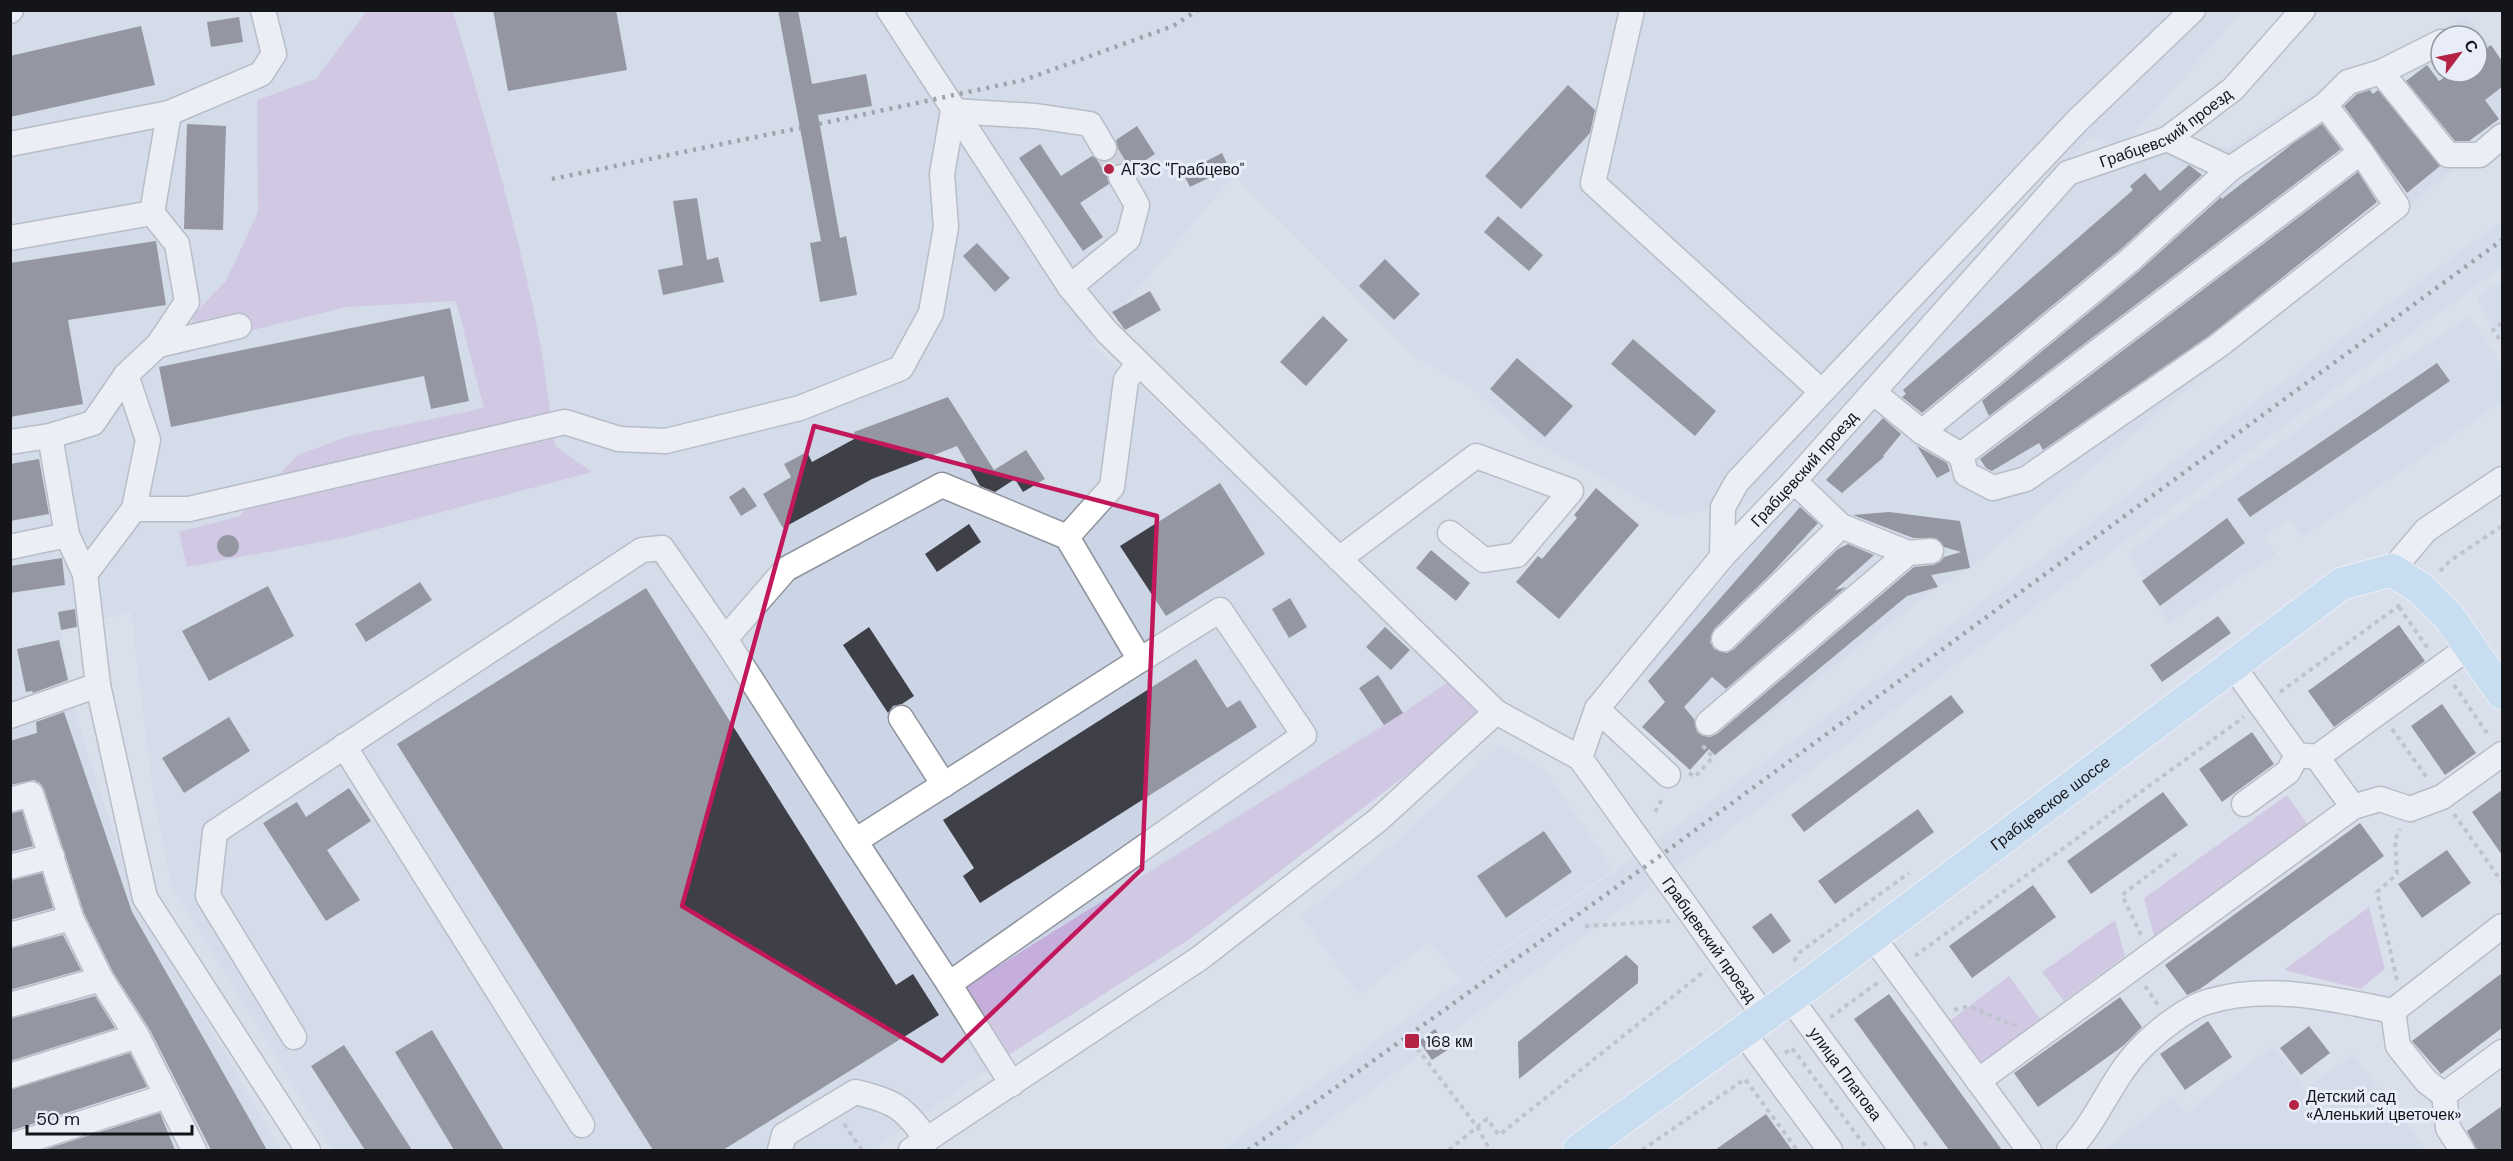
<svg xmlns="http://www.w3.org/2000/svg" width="2513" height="1161" viewBox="0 0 2513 1161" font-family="'DM Sans',sans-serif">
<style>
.built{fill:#ccd5e6;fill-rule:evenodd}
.green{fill:#c5aedb}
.building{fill:#3f3f48}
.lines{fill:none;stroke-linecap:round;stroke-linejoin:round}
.minor-tunnel{stroke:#bcc2cc;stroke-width:24;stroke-dasharray:24 12;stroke-linecap:butt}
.minor-casing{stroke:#8e939d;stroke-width:27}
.major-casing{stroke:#fff;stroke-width:34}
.path{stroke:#9ca1aa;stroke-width:4;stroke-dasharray:4.5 4.5;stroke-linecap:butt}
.minor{stroke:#fff;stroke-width:24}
.major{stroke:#b1daf7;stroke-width:32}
.rail{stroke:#54575d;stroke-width:4.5;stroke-dasharray:3 6;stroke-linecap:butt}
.marked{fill:none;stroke:#c2185b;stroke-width:4.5;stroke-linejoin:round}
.poi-dot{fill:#b42244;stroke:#e8edf9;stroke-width:2}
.labels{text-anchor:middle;stroke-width:6;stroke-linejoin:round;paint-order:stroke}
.street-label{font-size:16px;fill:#131519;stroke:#e8edf9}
.poi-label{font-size:16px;fill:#131519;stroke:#e8edf9;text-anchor:start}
</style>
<rect width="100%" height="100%" fill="#dae0eb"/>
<!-- built -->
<g class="built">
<polygon points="10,11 2242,11 2133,135 2115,146 2091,136 1752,503 1673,516 1532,440 1472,389 1414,356 1234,175 1091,344 1117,367 1117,371 1132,385 1138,384 1452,679 1190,939 1007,1056 873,1150 333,1150 172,887 154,798 131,612 61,630 76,715 134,898 281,1150 11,1150"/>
<path d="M2467,16L2502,61V130L1970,568L1938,587L1715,755L1692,734L1640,672L2076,183L2183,143L2230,147L2332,81ZM2441,36H2477V72H2441Z"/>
<polygon points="2502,221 2502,267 1289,1150 1222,1150 1621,867"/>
<polygon points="2502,280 2502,341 2476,298"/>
<polygon points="2470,317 2502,366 2502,402 2303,537 2290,518 2264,535 2276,554 2168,624 2128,552 2325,410"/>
<polygon points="1500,745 1545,770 1613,869 1460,979 1430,941 1359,995 1301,916 1392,845"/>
<polygon points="2273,1046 2307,1089 2352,1054 2426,1150 2104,1150 2173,1097 2186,1113"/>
</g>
<!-- green -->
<g class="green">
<path d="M367,11H453C485,118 519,232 540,342C546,377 550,412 555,446L592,472L347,537L187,567L179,532L240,516L298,455L346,437L484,408L456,301L347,307L188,346L194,314L226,281L258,212L257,100L316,79Z"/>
<polygon points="1452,679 1478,714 1429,758 1190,939 1007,1056 963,988 1403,713"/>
<polygon points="2287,795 2308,825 2154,936 2144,898"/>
<polygon points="2369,907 2385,969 2360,989 2284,970"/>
<polygon points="2115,920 2125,956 2064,1001 2042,972"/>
<polygon points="2009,976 2044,1024 1982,1069 1947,1023"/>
</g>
<!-- building -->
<g class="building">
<polygon points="493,10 616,10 627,70 508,91"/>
<polygon points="778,10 798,10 812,84 866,74 872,106 818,115 840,238 846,236 857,295 820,302 810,243 821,241"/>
<polygon points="239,17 243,42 211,47 207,22"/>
<polygon points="141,26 155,85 10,117 10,56"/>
<polygon points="2491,45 2502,61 2502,87 2485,100 2499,119 2469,141 2455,141 2406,81 2427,65 2439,81 2453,72 2477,72 2477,55"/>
<polygon points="1568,85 1595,110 1590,133 1521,209 1485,176"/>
<polygon points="2370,90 2373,94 2378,90 2440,166 2407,193 2344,106 2357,94"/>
<polygon points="187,124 226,126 223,230 184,229"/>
<polygon points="2322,124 2341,149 1989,416 1982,401 2139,271 2221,197 2222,199 2292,144"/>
<polygon points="1137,126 1155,154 1132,169 1122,163 1113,165 1107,176 1109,184 1080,203 1103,237 1083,251 1019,158 1040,144 1061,176 1092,156 1103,162 1112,160 1118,149 1116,140"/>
<polygon points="1222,153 1229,168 1190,187 1183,173"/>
<polygon points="2189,165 2202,175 2121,249 1922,413 1902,397 1906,394 1903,390 2133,190 2130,186 2145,173 2160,191"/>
<polygon points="2358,172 2377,202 2210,335 2043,450 2039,443 1992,471 1986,468 1980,459"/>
<polygon points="697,198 707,260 718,257 724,282 663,295 658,270 683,265 673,201"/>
<polygon points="1498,216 1543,255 1529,271 1484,232"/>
<polygon points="156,241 166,305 68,320 83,404 10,417 10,263"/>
<polygon points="977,243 1010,278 995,292 963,256"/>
<polygon points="1385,259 1420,294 1394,320 1359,286"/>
<polygon points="1150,291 1161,310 1125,330 1112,312"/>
<polygon points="450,308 469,401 431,409 424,376 171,427 159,367"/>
<polygon points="1323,316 1348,340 1306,386 1280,362"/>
<polygon points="1633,339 1716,411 1695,436 1611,364"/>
<polygon points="1517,358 1573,406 1545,437 1490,389"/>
<polygon points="2437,363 2450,381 2250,517 2237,499"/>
<polygon points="948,397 994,470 1026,450 1045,479 1023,492 1015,479 995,492 980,486 957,446 872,479 783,528 763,494 791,477 784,464 807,452 812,462 856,438 854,432"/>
<polygon points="1883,418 1901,434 1883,456 1884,457 1842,493 1826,480"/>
<polygon points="1917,446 1947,463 1950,471 1937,478"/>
<polygon points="39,459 49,514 10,521 10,464"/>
<polygon points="1220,483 1265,554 1166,616 1120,546"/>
<polygon points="744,487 757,506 741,516 729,497"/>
<polygon points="1596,488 1639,525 1559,619 1516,582 1538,556 1542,559 1577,518 1574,515"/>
<polygon points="1800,507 1818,523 1772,573 1714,629 1710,642 1714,649 1727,653 1734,649 1838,549 1848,544 1874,555 1835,590 1846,587 1726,689 1712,677 1684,707 1694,719 1697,732 1703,736 1710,737 1717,734 1914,567 1933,565 1940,562 1944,557 1961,552 1944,547 1936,538 1913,538 1853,515 1889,512 1960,521 1970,568 1931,575 1938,587 1907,596 1715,755 1709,749 1690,770 1642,727 1665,702 1648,681"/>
<polygon points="2227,518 2245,543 2160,606 2142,581"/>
<polygon points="969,524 981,542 937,572 925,554"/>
<circle cx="228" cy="546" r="11"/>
<polygon points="1431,550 1470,583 1456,601 1416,568"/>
<polygon points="62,558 65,585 10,593 10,566"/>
<polygon points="420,582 432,600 366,642 355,624"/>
<polygon points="268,586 294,636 209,681 182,631"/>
<polygon points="646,588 896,985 913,974 939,1015 723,1150 653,1150 397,744"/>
<polygon points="1290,598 1307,627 1289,638 1272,609"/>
<polygon points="75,609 77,627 61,630 58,612"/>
<polygon points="2218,616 2231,633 2162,682 2150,665"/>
<polygon points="2399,625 2425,661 2334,727 2308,691"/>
<polygon points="869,627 914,696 902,704 893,706 888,713 843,645"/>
<polygon points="1385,627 1410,650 1391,670 1366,647"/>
<polygon points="59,640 68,680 33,693 32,691 26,692 17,649"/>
<polygon points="1196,659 1227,708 1240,700 1257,727 980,903 963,876 974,868 943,820"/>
<polygon points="1378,675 1403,713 1384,725 1359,688"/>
<polygon points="1951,695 1964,712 1804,832 1791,815"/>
<polygon points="2442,704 2476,753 2445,775 2411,726"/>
<polygon points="64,712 132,912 267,1150 211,1150 150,1030 113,972 84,913 44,789 40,783 34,780 10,785 10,741 37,733 36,722"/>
<polygon points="229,717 250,751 184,793 162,758"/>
<polygon points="2252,732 2274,764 2222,802 2199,769"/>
<polygon points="349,788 371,821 327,850 360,900 326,921 263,823 297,802 306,817"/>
<polygon points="2502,790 2502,855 2472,812"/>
<polygon points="2163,792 2188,825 2091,894 2067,861"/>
<polygon points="1918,809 1934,832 1835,904 1818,881"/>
<polygon points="22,811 33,846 10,852 10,814"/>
<polygon points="2360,823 2384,856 2200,989 2187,995 2165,965"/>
<polygon points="1544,831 1572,872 1506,918 1477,876"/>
<polygon points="2447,850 2471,883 2422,918 2398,884"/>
<polygon points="42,873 53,908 10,920 10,881"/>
<polygon points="2033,885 2056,917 1972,978 1949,946"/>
<polygon points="1771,913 1791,941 1773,954 1752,927"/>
<polygon points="63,935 81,970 10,990 10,949"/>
<polygon points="1626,955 1638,966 1638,983 1519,1079 1518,1042"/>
<polygon points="2502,973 2502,1028 2441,1074 2412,1041"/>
<polygon points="1889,994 2002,1150 1949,1150 1854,1019"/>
<polygon points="95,996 115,1028 10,1061 10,1019"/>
<polygon points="2120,997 2142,1027 2123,1046 2038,1107 2014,1073"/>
<polygon points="2208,1021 2232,1057 2185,1090 2160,1054"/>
<polygon points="2309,1026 2330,1053 2301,1075 2280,1048"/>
<polygon points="1435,1029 1449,1049 1432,1060 1419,1041"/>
<polygon points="432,1030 504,1150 454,1150 395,1052"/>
<polygon points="344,1045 412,1150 365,1150 311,1066"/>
<polygon points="130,1053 147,1087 10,1131 10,1090"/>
<polygon points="2502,1106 2502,1150 2477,1150 2467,1131"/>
<polygon points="160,1113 175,1150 43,1150"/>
<polygon points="1766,1114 1792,1150 1715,1150"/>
</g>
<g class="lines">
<!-- minor-tunnel -->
<polyline class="minor-tunnel" points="1104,148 1121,177"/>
<!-- minor casing -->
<g class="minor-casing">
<g id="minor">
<path id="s1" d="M889,10L1070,287L1107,332L1496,712L1580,758L1765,1017"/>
<polyline points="1632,10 1593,183 1822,392"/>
<polyline points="10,11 11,10"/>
<polyline points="2381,72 2441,42"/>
<polyline points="2325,105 2348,82 2381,72 2448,155 2480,155 2502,136"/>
<polyline points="169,113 261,74 274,54 263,10"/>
<polyline points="10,144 169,113 152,213 177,244 187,302 158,345"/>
<polyline points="2230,169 2325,105 2361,152"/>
<polyline points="10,238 152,213"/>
<polyline points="1070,287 1128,239 1137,205 1121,177"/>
<polyline points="1873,392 1922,432"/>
<polyline points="50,436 93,423 126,375 158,345 239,326"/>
<polyline points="10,442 50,436 67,535"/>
<polyline points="1961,455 1966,474 1993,488 2026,479 2218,346 2397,206 2361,152 1961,455 1922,432 2130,260 2230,169 2167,139"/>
<polyline points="1794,481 1841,526"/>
<polyline points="134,509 189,509 565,422 619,439 666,441 800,408 901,368 931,313 946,227 942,174 953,111 1036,116 1090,124 1104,148"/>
<polyline points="1067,537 1140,660 855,841 725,639 786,569 942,485 1067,537 1112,487 1126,380 1138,364"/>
<polyline points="10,547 67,535 85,574"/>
<polyline points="1722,557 1723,507 1737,482 2076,122 2193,10"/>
<polyline points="1339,559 1476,456 1571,491 1517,555 1484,560 1450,533"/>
<polyline points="2392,570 2426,530 2502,479"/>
<polyline points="1724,639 1841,526 1908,553"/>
<polyline points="2233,666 2297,755 2317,757 2353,807"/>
<polyline points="98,685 145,898 308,1150"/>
<polyline points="1597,709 1668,775"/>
<polyline points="10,716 98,685 85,574 134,509 148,440 126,375"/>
<polyline points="901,718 944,785"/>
<polyline points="1708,723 1908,553 1931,551"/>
<polyline points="344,746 582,1125"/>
<polyline points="2317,757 2469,647"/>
<path id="s2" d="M1580,758L1597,709L1641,655L1722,557L1794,481L2068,173L2167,139L2233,89L2303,10"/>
<polyline points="10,800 31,794 71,918 101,979 137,1036 194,1150"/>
<polyline points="2244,804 2288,772 2297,755"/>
<polyline points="855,841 949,984 1304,735 1220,610 1140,660"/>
<polyline points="10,867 52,856"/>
<polyline points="10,935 71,918"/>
<polyline points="1873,937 2029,1150"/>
<polyline points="949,984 1012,1084"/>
<path id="s3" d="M1790,998L1902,1150"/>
<polyline points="10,1005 101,979"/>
<polyline points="2393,1011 2398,1046 2426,1081 2444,1095"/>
<polyline points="1743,1032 1830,1150"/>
<polyline points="294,1037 208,896 215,832 642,550 662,548 725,639"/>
<polyline points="10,1076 137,1036"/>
<polyline points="1978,1081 2353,807 2380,799 2410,809 2442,797 2502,754"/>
<polyline points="10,1146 167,1096"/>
<path d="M780,1150L784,1135L855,1092C894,1101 904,1107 927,1140"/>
<polyline points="911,1150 1200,958 1378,820 1496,712"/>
<path d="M2069,1150C2098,1120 2111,1079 2140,1049C2155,1033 2186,1008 2207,1002C2268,983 2332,999 2393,1011L2502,926"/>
<polyline points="2462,1150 2448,1128 2444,1095 2502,1052"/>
</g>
</g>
<!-- major casing -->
<g class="major-casing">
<g id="major">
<path id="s4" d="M1579,1150L1808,985L2341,584L2392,570L2421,589L2449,617L2502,693"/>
</g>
</g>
<!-- path -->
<g class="path">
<polyline points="2502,323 2493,330 2502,343"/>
<polyline points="2440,571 2451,560 2502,526"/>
<polyline points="2399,607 2429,650"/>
<polyline points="2454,685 2489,736"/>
<polyline points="2280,692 2400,605"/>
<polyline points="2392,729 2428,779"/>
<polyline points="1689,773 1695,777 1713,757 1701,744"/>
<polyline points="1655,812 1663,797"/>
<polyline points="2454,814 2502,882"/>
<polyline points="1585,926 1670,921"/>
<polyline points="2141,935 2122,895 2180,851"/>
<polyline points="1915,956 2244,717"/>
<polyline points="1794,961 1800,952 1909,873"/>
<polyline points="2397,980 2377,892 2397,874 2395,840 2400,829"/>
<polyline points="2145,986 2158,1005"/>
<polyline points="1954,1010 1969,1006 2010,1024 2017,1025"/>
<polyline points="1833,1018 1832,1016 1880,981"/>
<polyline points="1417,1048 1478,1128 1490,1150"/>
<polyline points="1785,1053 1792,1048 1868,1150"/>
<polyline points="844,1124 862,1150"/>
<polyline points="1924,1142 1930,1150"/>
<polyline points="1449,1150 1487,1119 1499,1135 1706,970"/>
<polyline points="1642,1150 1745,1079 1797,1150"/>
</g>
<!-- minor -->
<use href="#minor" class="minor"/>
<!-- major -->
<use href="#major" class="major"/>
<!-- rail -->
<g class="rail">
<polyline points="819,124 1024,80 1173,26 1198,10"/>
<polyline points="552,179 800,128"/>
<polyline points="1248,1150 1653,861 2502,240"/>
</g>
</g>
<!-- marked area -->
<path d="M0 0H2513V1161H0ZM814,426L1157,516L1142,869L942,1061L682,906Z" fill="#dae0eb" fill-opacity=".55" fill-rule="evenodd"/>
<path class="marked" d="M814,426L1157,516L1142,869L942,1061L682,906Z"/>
<!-- markers -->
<g class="poi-dot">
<circle cx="1109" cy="169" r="6"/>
<rect x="1404" y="1033" width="16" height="16" rx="3"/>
<circle cx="2294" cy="1105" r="6"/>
</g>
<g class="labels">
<!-- street labels -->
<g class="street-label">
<text dy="6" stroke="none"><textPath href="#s2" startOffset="874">Грабцевский проезд</textPath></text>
<text dy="6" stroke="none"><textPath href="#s2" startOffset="369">Грабцевский проезд</textPath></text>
<text dy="6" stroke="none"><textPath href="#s4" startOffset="585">Грабцевское шоссе</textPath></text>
<text dy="6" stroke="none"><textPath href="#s1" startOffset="1252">Грабцевский проезд</textPath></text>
<text dy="6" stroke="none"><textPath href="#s3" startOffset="94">улица Платова</textPath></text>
</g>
<!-- poi labels -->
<g class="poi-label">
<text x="1121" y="175">АГЗС "Грабцево"</text>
<text x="1426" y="1047">168 км</text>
<text x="2306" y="1102">Детский сад<tspan x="2306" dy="18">«Аленький цветочек»</tspan></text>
</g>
</g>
<!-- border -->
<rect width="2513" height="1161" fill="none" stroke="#131519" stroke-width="24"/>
<!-- north arrow -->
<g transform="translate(2459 54) rotate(58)"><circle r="28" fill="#e8edf9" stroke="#93979f" stroke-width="1.5"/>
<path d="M0-4.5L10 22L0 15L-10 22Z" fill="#b42244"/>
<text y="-9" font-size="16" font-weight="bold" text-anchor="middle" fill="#131519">С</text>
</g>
<!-- scale -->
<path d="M27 1125v9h165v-9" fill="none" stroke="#131519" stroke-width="3"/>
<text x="36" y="1125" font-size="18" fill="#131519" stroke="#e8edf9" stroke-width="4.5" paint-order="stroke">50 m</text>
</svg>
